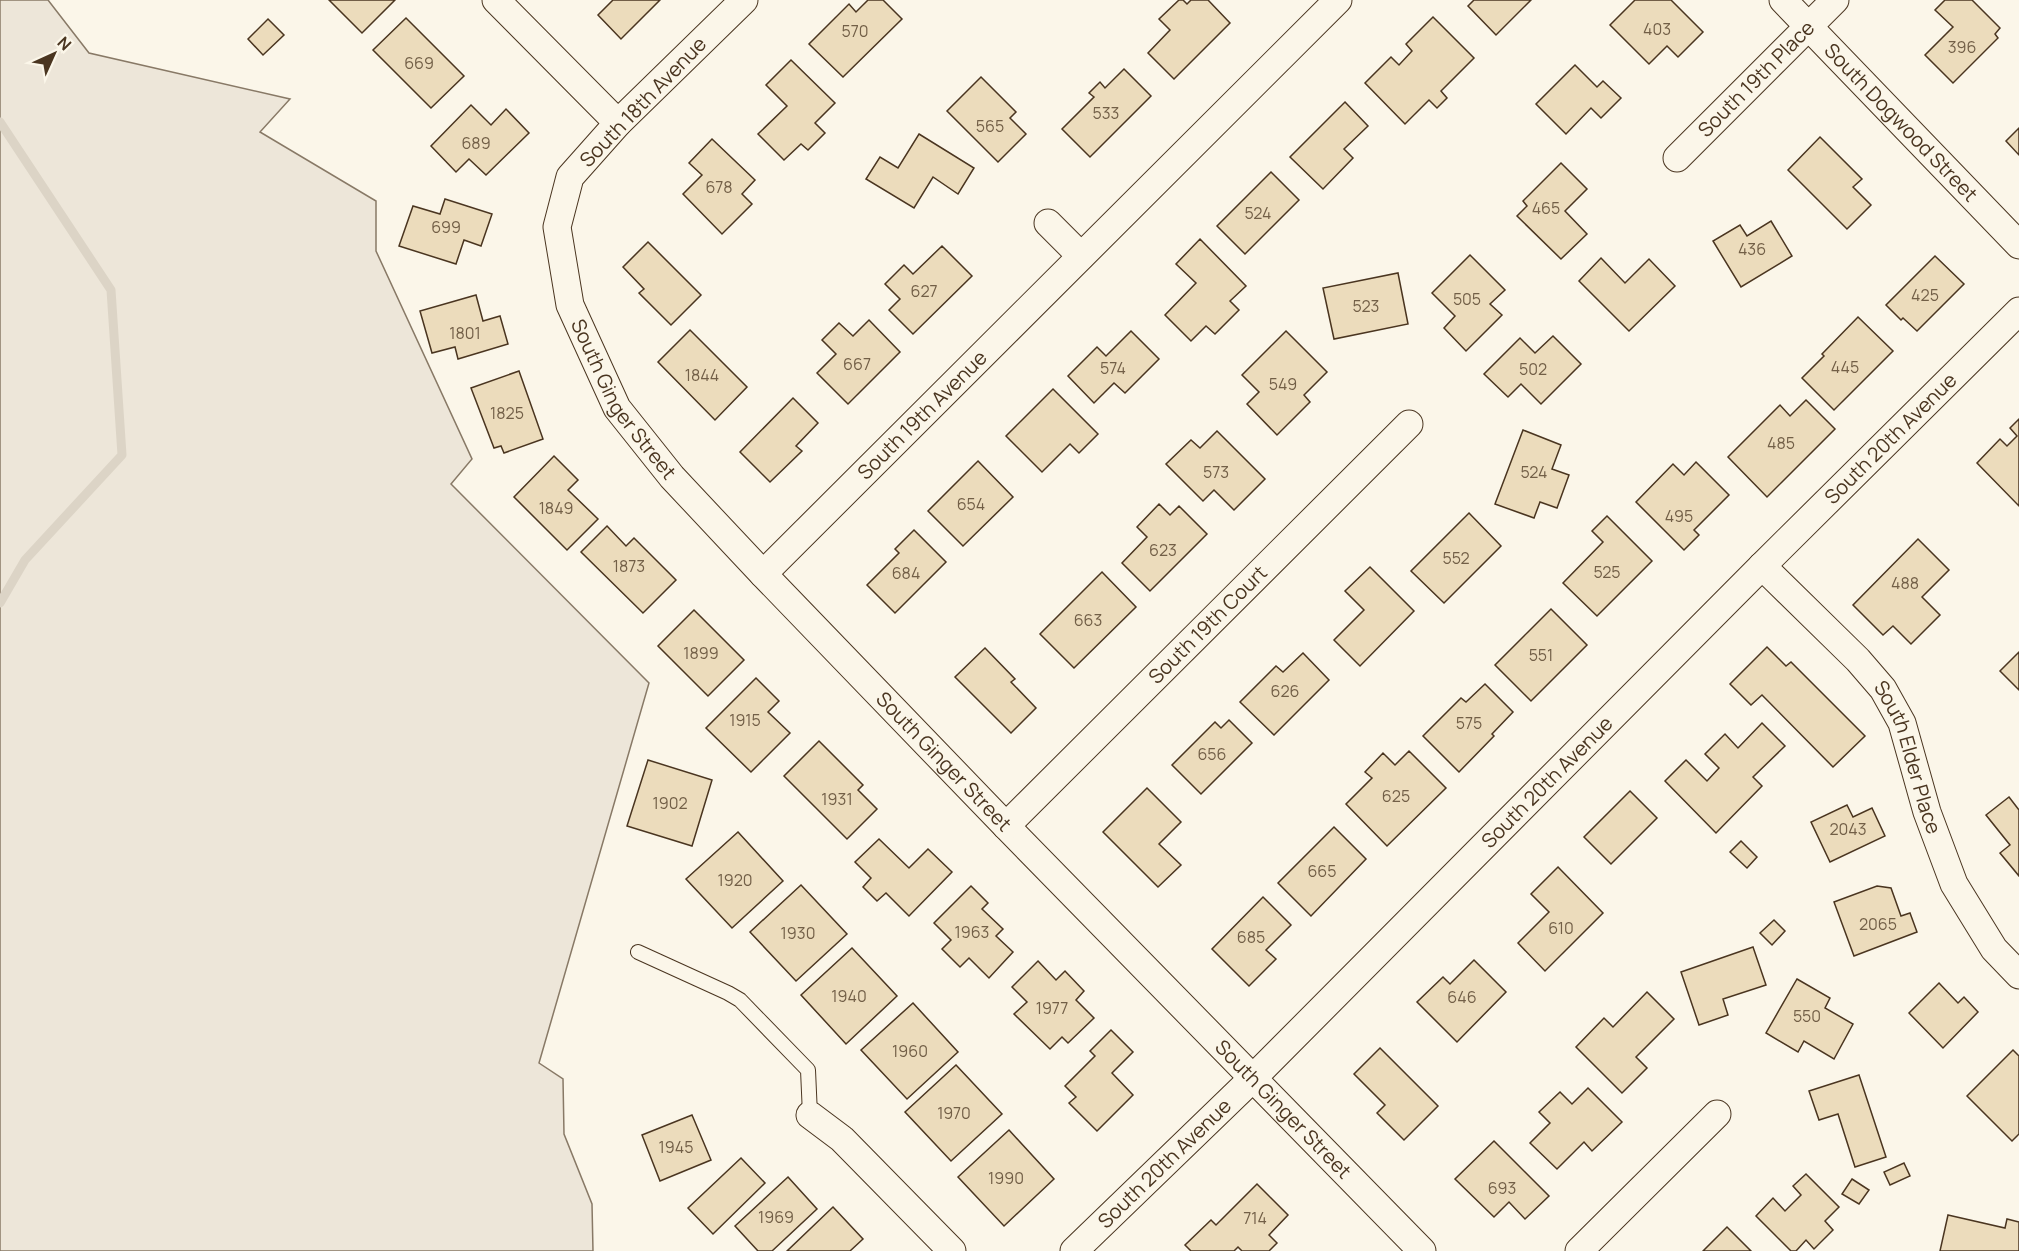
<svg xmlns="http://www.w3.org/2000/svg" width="2019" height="1251" viewBox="0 0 2019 1251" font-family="Manrope,sans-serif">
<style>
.green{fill:#ede6d9;stroke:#887966;stroke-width:1.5}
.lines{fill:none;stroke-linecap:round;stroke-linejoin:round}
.stream{stroke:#dcd4c6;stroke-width:9}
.building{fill:#ecdcbc;stroke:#4a3520;stroke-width:1.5}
.service-casing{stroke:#4a3520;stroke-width:16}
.minor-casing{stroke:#4a3520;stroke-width:29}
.service{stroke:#fbf6e9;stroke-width:14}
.minor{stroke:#fbf6e9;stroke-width:27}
.labels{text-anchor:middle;stroke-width:4.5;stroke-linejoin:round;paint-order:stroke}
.number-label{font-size:16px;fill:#725f47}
.street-label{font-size:20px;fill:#4a3520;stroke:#fbf6e9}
</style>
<rect width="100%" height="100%" fill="#fbf6e9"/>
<!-- green -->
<polygon class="green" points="0,0 48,0 89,53 290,99 260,132 376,201 376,251 472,459 451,484 649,683 539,1063 563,1079 564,1134 592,1204 593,1251 0,1251"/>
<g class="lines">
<!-- stream -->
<polyline class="stream" points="0,122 111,290 122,455 25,560 0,603"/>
</g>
<!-- building -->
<g class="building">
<polygon points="329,0 395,0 362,33"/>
<polygon points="613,0 660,0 621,39 598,15"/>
<polygon points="868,0 883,0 902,19 843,77 809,44 849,4 856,12"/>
<polygon points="1179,0 1183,0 1187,4 1191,0 1208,0 1230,23 1174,79 1148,53 1170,30 1159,19"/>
<polygon points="1474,0 1531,0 1496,35 1468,6"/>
<polygon points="1635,0 1671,0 1703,32 1678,57 1667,46 1649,64 1610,25"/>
<polygon points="1945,0 1972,0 2000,28 1995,34 1998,38 1953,83 1925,55 1953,27 1935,10"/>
<polygon points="1433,17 1474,58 1441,91 1447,98 1437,108 1429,100 1405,124 1365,83 1391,57 1399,65 1412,51 1406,44"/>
<polygon points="406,18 464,76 431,108 373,50"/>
<polygon points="268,19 284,35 263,55 248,39"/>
<polygon points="791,60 835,103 815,123 825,133 808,150 801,144 784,160 758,134 787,106 766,85"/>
<polygon points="1575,65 1597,87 1603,81 1621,98 1601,118 1591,108 1566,134 1536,104"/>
<polygon points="1124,69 1151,96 1090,157 1062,129 1094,97 1089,93 1100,82 1105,88"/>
<polygon points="981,77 1016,112 1010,118 1026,134 998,162 947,111"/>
<polygon points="1345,102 1368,126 1344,149 1353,158 1323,189 1290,157"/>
<polygon points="471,105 491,125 506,109 529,133 486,175 469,159 456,172 431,146"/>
<polygon points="2019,128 2019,155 2006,141"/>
<polygon points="919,134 974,168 958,194 933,177 914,208 866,179 880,157 898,168"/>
<polygon points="1820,137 1862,179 1853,187 1871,205 1847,229 1788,170"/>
<polygon points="712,139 755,180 742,194 752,204 722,234 683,194 702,175 689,163"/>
<polygon points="1561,163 1587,189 1565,211 1587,234 1561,259 1517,216 1527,206 1523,201"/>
<polygon points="1271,172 1299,200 1245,254 1217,226"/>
<polygon points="445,199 492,214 481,246 464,240 456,264 399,246 413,206 440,214"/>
<polygon points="1771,221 1792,256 1741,287 1713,241 1740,225 1747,236"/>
<polygon points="1200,239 1246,286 1230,301 1239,310 1215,334 1206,326 1191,341 1165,315 1196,283 1176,264"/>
<polygon points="648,242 701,295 671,325 639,293 644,289 623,267"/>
<polygon points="942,246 972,276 913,334 889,310 900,299 885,284 904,265 913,274"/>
<polygon points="1470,255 1505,290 1490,304 1502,315 1466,351 1444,328 1455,316 1432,293"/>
<polygon points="1935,256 1964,284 1917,331 1903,318 1901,320 1886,305"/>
<polygon points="1601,258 1625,283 1649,259 1675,286 1629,331 1579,281"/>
<polygon points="1398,273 1408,324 1334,339 1323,288"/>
<polygon points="476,295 483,321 500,316 508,344 458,359 455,347 432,353 420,311"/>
<polygon points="1858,317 1893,351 1834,410 1802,378 1824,356 1822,354"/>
<polygon points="869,320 900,352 848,404 817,373 836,354 822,340 839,323 853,336"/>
<polygon points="690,330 747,387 715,420 658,362"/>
<polygon points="1131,331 1159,359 1125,393 1114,383 1094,403 1068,376 1097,347 1106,356"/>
<polygon points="1286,331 1327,372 1304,395 1310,402 1277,435 1247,404 1259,392 1242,375"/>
<polygon points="1553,336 1581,364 1541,404 1521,384 1508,397 1484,374 1520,338 1535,353"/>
<polygon points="519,371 543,439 504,453 501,446 494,448 471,388"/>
<polygon points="1053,389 1098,434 1079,453 1070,444 1042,472 1006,436"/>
<polygon points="793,398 818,423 796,446 802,451 770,482 740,452"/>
<polygon points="1806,400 1835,429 1767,497 1728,457 1780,405 1790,416"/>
<polygon points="2019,419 2019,506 1977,463 2000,439 2007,446 2017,436 2010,428"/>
<polygon points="1523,430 1561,445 1552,469 1569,475 1557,508 1540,502 1534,518 1495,504"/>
<polygon points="1217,431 1265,479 1234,510 1214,490 1203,501 1166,464 1191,440 1200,448"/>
<polygon points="554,456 578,480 568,490 598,519 567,550 514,497"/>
<polygon points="978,461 1013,497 963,546 928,511"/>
<polygon points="1696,462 1729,495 1694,530 1699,535 1684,550 1636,502 1673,464 1684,475"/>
<polygon points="1159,504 1170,515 1179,506 1207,534 1150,591 1122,563 1147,537 1137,527"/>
<polygon points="1469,513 1501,546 1444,603 1411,571"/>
<polygon points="1607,516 1652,561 1597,616 1563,583 1603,542 1592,531"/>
<polygon points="607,526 626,546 634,538 676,580 643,613 581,552"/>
<polygon points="914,530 946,562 895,613 867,585 899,553 895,549"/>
<polygon points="1918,539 1949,570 1922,597 1940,615 1911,644 1893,626 1883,635 1853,605"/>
<polygon points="1370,567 1414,611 1360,666 1334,640 1364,610 1345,591"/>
<polygon points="1102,572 1136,607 1074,668 1040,634"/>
<polygon points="1551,609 1587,645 1531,701 1495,665"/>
<polygon points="694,610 744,660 708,696 658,646"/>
<polygon points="1767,647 1786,666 1791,662 1865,736 1833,767 1762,695 1751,705 1730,684"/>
<polygon points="985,648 1015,679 1011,682 1036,708 1011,733 955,677"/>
<polygon points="2019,652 2019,690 2000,671"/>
<polygon points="1303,653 1329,680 1274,735 1240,702 1276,666 1283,672"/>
<polygon points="756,678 779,701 768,712 790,733 751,772 706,728"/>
<polygon points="1485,684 1513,712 1492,734 1494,736 1459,772 1423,736 1461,698 1466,702"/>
<polygon points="1229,720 1252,743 1201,794 1172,765 1215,722 1221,728"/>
<polygon points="1762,723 1785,746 1753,777 1762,786 1716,833 1665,781 1686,760 1707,781 1719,768 1705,754 1725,734 1738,748"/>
<polygon points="819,741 863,785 858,790 877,809 847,839 784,776"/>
<polygon points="1409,751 1446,788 1387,846 1346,804 1372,778 1365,772 1383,753 1395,765"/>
<polygon points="648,760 712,780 692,846 627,826"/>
<polygon points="1147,788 1181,822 1159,844 1181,865 1158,887 1103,832"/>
<polygon points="1630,791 1657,818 1611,864 1584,837"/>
<polygon points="2009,797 2019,810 2019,876 2000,853 2010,845 1986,815"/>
<polygon points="1847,805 1853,817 1872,808 1885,836 1830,862 1811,822"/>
<polygon points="1334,827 1366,859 1311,916 1278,883"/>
<polygon points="738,832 783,881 732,928 686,879"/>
<polygon points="879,839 909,868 928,849 952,872 909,916 886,893 877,901 863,887 871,878 855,862"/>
<polygon points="1741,841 1757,857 1747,868 1730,852"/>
<polygon points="1558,867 1603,913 1545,971 1518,943 1549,912 1531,894"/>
<polygon points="801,885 847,934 796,981 750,932"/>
<polygon points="971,886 988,903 982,909 1003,929 996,936 1013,952 989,978 969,958 960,967 942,949 951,940 934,923"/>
<polygon points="1877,886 1891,888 1901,916 1910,913 1917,932 1854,956 1834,902"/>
<polygon points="1263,897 1291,925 1266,950 1276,959 1249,986 1212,949"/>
<polygon points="1774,920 1785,931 1772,945 1760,933"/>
<polygon points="1753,947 1766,985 1723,999 1728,1015 1699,1025 1681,972"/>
<polygon points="852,948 897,996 846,1044 801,995"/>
<polygon points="1474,960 1506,992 1457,1042 1417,1002 1443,977 1450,984"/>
<polygon points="1038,961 1056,980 1065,971 1084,991 1076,1000 1094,1018 1068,1043 1062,1037 1050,1049 1014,1014 1027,1002 1012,987"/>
<polygon points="1797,979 1830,998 1825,1008 1853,1024 1834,1059 1804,1041 1798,1052 1766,1033"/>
<polygon points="1939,983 1958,1003 1964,997 1978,1012 1943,1048 1909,1013"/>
<polygon points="1647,992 1674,1019 1636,1057 1647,1068 1622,1093 1576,1047 1604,1018 1613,1027"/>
<polygon points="913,1003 958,1052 907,1099 861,1050"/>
<polygon points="1111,1030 1133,1052 1112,1073 1133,1095 1097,1131 1069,1103 1076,1097 1065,1086 1095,1056 1090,1051"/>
<polygon points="1380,1048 1438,1106 1404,1140 1377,1113 1385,1105 1354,1074"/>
<polygon points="2013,1050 2019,1056 2019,1134 2012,1141 1967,1096"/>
<polygon points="956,1065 1002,1114 951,1161 905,1112"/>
<polygon points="1859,1075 1886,1157 1855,1167 1838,1114 1819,1120 1809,1091"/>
<polygon points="1588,1088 1622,1122 1592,1151 1584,1142 1557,1169 1530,1143 1550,1123 1539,1112 1560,1092 1572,1104"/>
<polygon points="692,1115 711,1160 660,1181 642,1135"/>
<polygon points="1009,1130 1054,1179 1004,1226 958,1177"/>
<polygon points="1494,1141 1549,1196 1525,1219 1509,1202 1494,1217 1455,1179"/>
<polygon points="741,1158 765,1183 713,1234 688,1208"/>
<polygon points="1904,1163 1910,1176 1890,1185 1884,1172"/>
<polygon points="1806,1174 1839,1207 1825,1221 1833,1230 1814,1249 1806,1240 1796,1251 1791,1251 1756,1216 1773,1198 1785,1211 1801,1195 1793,1186"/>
<polygon points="788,1177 817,1209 772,1251 758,1251 735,1226"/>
<polygon points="1852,1179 1869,1190 1859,1204 1842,1194"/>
<polygon points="1257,1184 1288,1215 1269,1235 1277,1243 1269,1251 1242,1251 1238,1247 1234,1251 1191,1251 1185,1245 1211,1220 1216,1225"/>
<polygon points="833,1207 863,1239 850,1251 787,1251"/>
<polygon points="1948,1215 2005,1228 2007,1219 2019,1222 2019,1251 1940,1251"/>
<polygon points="1727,1227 1751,1251 1703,1251"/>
</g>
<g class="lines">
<!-- service casing -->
<g class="service-casing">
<polyline id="service" points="638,952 728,993 740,1000 808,1070 810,1115"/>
</g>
<!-- minor casing -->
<g class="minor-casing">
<g id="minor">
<polyline points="496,0 618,123"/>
<path id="s1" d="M744,0L618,123L570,177L557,227L570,305L617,408L672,477L763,574L1006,826L1422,1251"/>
<path id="s2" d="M1783,0L2019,245"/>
<path id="s3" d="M1677,158L1835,0"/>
<polyline points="1048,223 1081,256"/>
<path id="s4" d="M1762,566L1858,660L1883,689L1902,723L1927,812L1954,884L1994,949L2019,975"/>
<path id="s5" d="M763,574L1338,0"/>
<path id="s6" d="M1006,826L1409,424"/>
<polyline points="810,1115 842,1139 952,1251"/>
<path id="s7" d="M1074,1251L1253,1078L1762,566L2019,311"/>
<polyline points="1579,1251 1717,1114"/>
</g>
</g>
<!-- service -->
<use href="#service" class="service"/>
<!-- minor -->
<use href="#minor" class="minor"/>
</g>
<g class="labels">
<!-- number labels -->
<g class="number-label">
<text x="1657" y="35">403</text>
<text x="855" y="37">570</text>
<text x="1962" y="53">396</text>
<text x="419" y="69">669</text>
<text x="1106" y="119">533</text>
<text x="990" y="132">565</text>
<text x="476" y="149">689</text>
<text x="719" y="193">678</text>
<text x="1546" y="214">465</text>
<text x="1258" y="219">524</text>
<text x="446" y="233">699</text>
<text x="1752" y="255">436</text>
<text x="924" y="297">627</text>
<text x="1925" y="301">425</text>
<text x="1467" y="305">505</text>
<text x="1366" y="312">523</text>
<text x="465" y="339">1801</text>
<text x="857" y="370">667</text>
<text x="1845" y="373">445</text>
<text x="1113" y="374">574</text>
<text x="1533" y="375">502</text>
<text x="702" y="381">1844</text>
<text x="1283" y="390">549</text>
<text x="507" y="419">1825</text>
<text x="1781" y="449">485</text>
<text x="1216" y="478">573</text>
<text x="1534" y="478">524</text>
<text x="971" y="510">654</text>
<text x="556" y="514">1849</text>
<text x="1679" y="522">495</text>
<text x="1163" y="556">623</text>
<text x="1456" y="564">552</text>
<text x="629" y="572">1873</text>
<text x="1607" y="578">525</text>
<text x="906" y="579">684</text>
<text x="1905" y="589">488</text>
<text x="1088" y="626">663</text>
<text x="701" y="659">1899</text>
<text x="1541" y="661">551</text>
<text x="1285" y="697">626</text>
<text x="745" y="726">1915</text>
<text x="1469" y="729">575</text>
<text x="1212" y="760">656</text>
<text x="1396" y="802">625</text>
<text x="837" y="805">1931</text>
<text x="670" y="809">1902</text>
<text x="1848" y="835">2043</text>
<text x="1322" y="877">665</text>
<text x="735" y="886">1920</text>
<text x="1878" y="930">2065</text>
<text x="1561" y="934">610</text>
<text x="972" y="938">1963</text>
<text x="798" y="939">1930</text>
<text x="1251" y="943">685</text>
<text x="849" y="1002">1940</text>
<text x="1462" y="1003">646</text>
<text x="1052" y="1014">1977</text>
<text x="1807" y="1022">550</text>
<text x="910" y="1057">1960</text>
<text x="954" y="1119">1970</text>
<text x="676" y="1153">1945</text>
<text x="1006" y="1184">1990</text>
<text x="1502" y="1194">693</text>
<text x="776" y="1223">1969</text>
<text x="1255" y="1224">714</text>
</g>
<!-- street labels -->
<g class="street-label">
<text dy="7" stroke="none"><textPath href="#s3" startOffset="112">South 19th Place</textPath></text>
<text transform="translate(643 102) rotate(-46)" y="7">South 18th Avenue</text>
<text dy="7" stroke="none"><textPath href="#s2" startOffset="170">South Dogwood Street</textPath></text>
<text dy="7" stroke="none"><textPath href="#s1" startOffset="488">South Ginger Street</textPath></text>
<text dy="7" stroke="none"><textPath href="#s5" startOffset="225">South 19th Avenue</textPath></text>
<text dy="7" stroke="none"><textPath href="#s7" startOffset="1152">South 20th Avenue</textPath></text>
<text dy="7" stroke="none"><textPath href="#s6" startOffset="285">South 19th Court</textPath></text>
<text dy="7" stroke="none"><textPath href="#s4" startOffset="246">South Elder Place</textPath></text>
<text dy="7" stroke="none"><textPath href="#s1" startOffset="974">South Ginger Street</textPath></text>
<text dy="7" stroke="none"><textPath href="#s7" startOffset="666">South 20th Avenue</textPath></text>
<text dy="7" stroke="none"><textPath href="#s1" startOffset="1460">South Ginger Street</textPath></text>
<text dy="7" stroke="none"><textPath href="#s7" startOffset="126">South 20th Avenue</textPath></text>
</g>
</g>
<!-- north arrow -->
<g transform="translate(54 54) rotate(45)" stroke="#fbf6e9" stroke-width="4.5" paint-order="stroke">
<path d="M0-4.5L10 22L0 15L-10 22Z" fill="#4a3520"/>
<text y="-9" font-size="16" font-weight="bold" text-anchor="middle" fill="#4a3520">N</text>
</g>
</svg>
